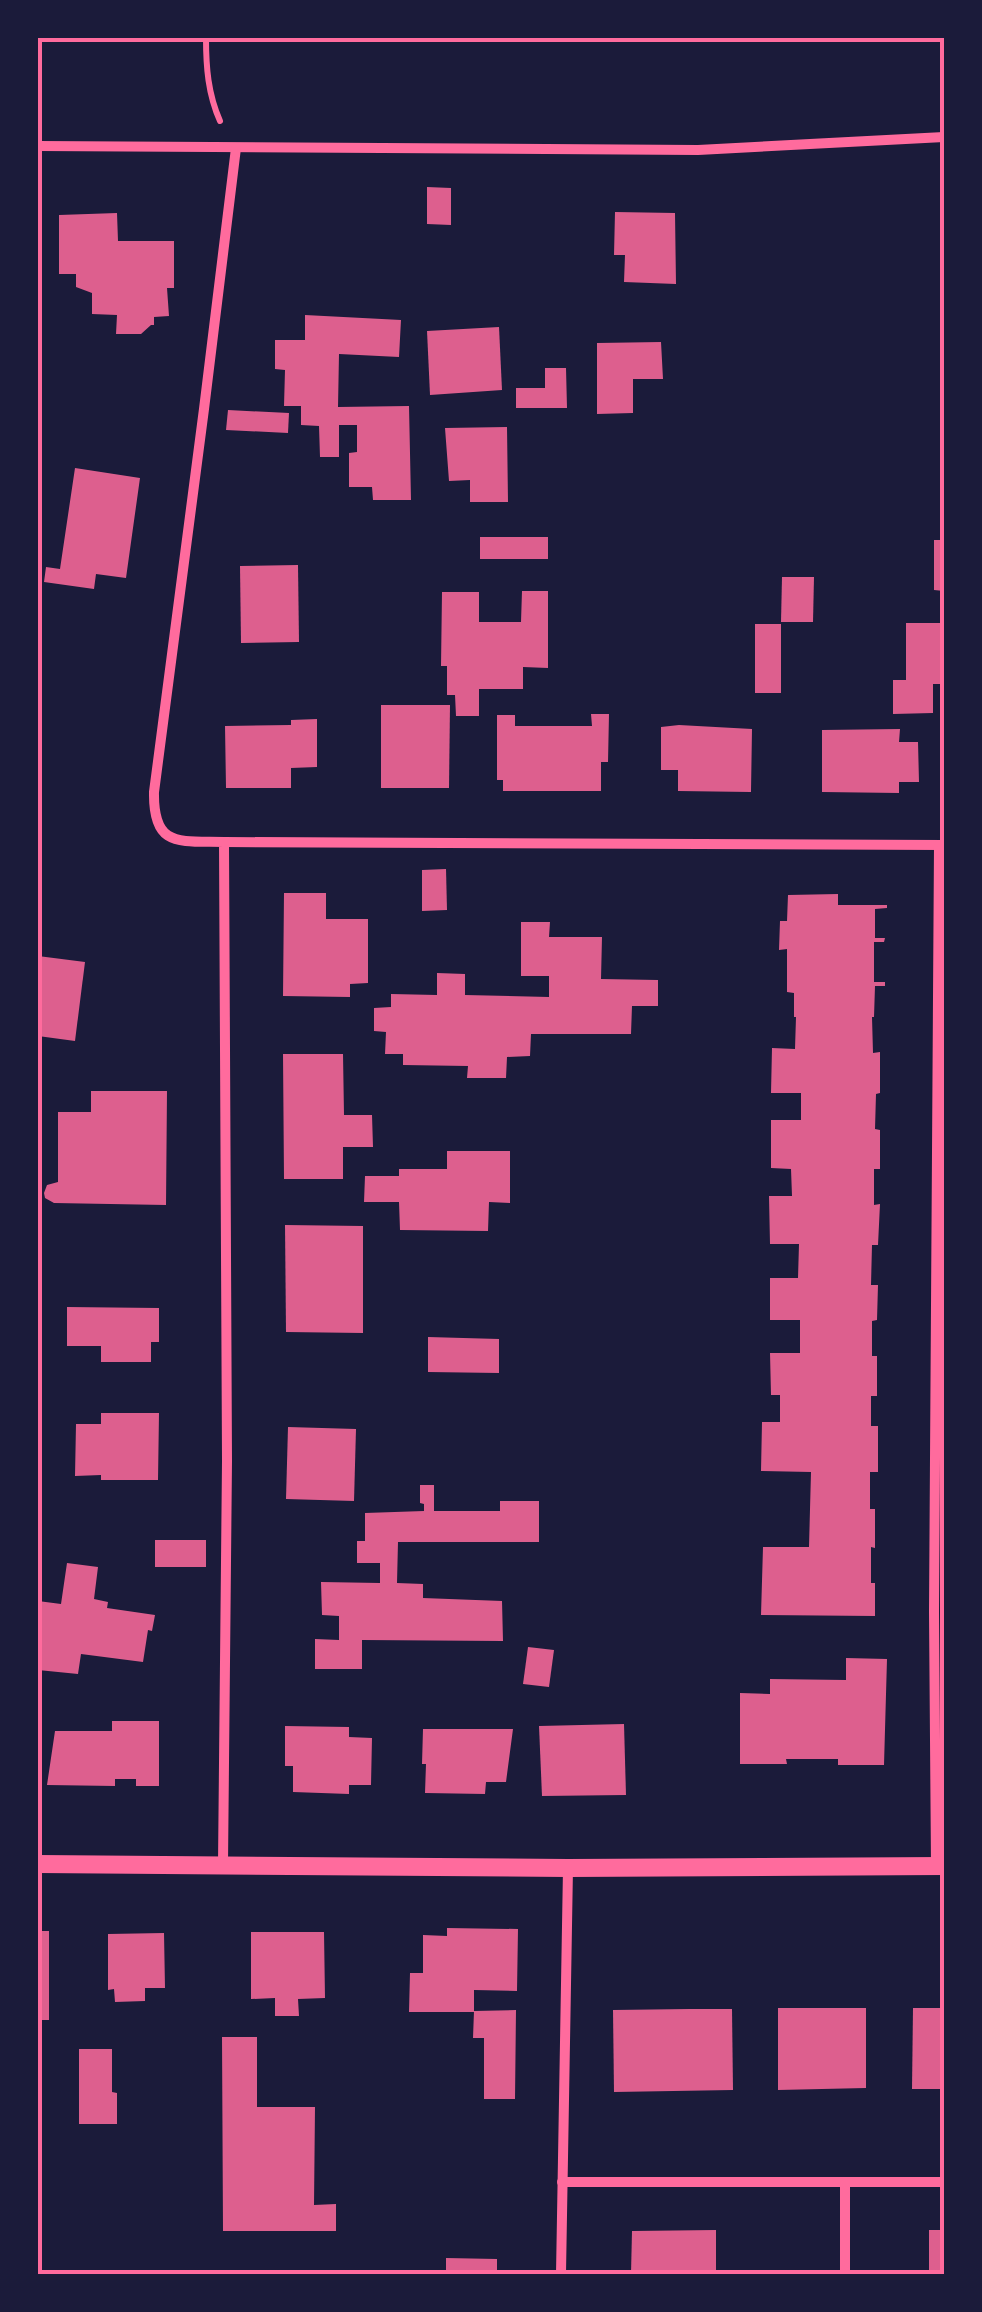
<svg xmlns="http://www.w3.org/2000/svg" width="982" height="2312" viewBox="0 0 982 2312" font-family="Karla,sans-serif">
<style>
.building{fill:#dd5f8e}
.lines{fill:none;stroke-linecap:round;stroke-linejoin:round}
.path{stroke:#ff6b9d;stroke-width:6}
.minor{stroke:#ff6b9d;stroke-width:10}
.tertiary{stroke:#ff6b9d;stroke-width:18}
.neatline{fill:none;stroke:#ff6b9d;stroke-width:4}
</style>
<rect width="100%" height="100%" fill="#1b1b3a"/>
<!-- building -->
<g class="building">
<polygon points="427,187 451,188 451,225 427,224"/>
<polygon points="615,212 675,213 676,284 624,282 625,255 614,255"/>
<polygon points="117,213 118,241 174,241 174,288 167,288 169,316 154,317 154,325 151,325 141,334 116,334 117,315 92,314 92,293 76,287 76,274 59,274 59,215"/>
<polygon points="305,315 401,320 399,357 339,354 338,407 409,406 411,500 373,500 372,487 349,487 349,453 357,452 357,425 339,425 339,457 320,457 319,426 301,425 301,406 284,406 285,370 275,369 275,340 305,340"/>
<polygon points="499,327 502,390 430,395 427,331"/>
<polygon points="661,342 663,379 633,379 633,413 597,414 597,343"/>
<polygon points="545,368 566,368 567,408 516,408 516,388 545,388"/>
<polygon points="228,410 289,413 288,433 226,430"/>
<polygon points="507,427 508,502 470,502 470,480 449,481 445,428"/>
<polygon points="75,468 140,478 126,578 96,574 94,589 44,582 46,567 60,569"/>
<rect x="480" y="537" width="68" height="22"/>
<polygon points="934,540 944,540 944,591 934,590"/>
<polygon points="298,565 299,642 241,643 240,566"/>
<polygon points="782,577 814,577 813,622 781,622"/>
<polygon points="522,591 548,591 548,668 523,667 523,689 479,689 479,716 456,716 455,695 447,695 447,666 441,666 442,592 479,592 479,622 521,622"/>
<polygon points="906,623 944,623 944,684 933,684 933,713 893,714 893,680 906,680"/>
<rect x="755" y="624" width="26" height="69"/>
<polygon points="381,705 450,705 449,788 381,788"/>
<polygon points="591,714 609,714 608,762 601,762 601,791 503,791 503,780 497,780 497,715 515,715 515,726 592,726"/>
<polygon points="317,719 317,767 291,768 291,788 226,788 225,726 291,725 291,720"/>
<polygon points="679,725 752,729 751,792 678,791 678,770 661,770 661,727"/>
<polygon points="900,729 899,742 918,742 919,782 899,782 899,793 822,792 822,730"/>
<polygon points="446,869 447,910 422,911 422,870"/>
<polygon points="284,893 326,893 326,919 368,919 368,983 350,984 350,997 283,996"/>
<polygon points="838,894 838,905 887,905 887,908 875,909 875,938 885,938 884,942 874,942 874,982 885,982 885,986 875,986 874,1017 872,1017 873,1053 880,1052 880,1093 876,1094 875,1129 880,1130 880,1169 874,1169 874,1205 880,1204 878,1245 872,1245 871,1285 878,1285 877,1320 872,1321 872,1356 877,1356 877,1396 871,1396 871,1426 878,1426 878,1472 870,1472 870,1509 875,1509 875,1548 871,1547 871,1583 875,1583 875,1616 761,1615 763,1547 809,1547 811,1472 761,1471 762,1422 780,1422 780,1395 771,1395 770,1353 800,1353 800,1320 770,1320 770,1278 798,1278 799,1244 770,1244 769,1196 792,1196 791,1169 771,1168 771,1120 801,1120 801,1093 771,1093 772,1048 795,1049 796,1017 794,1017 794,993 787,992 787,949 779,950 780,921 787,921 788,895"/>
<polygon points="521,922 550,922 549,937 602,937 601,979 658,980 658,1006 632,1006 631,1034 531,1034 530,1056 507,1057 506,1078 467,1078 468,1066 403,1065 403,1054 385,1054 386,1032 374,1031 374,1008 391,1007 391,994 437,995 437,973 465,974 465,995 549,997 549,976 521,976"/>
<polygon points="38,956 85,962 75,1041 38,1036"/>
<polygon points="283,1054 343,1054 344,1115 372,1115 373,1147 343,1147 343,1179 284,1179"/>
<polygon points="91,1091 167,1091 166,1205 54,1203 45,1198 44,1193 47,1185 58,1182 58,1112 91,1112"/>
<polygon points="447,1151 510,1151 510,1203 489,1202 488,1231 400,1230 399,1202 364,1202 365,1176 399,1176 399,1169 447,1169"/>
<polygon points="285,1225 363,1226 363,1333 286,1332"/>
<polygon points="67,1307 159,1308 159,1342 151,1342 151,1362 101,1362 101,1346 67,1346"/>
<polygon points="428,1337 499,1339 499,1373 428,1372"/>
<polygon points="101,1413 159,1413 158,1480 101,1480 101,1475 75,1476 76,1424 101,1424"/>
<polygon points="288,1427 356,1429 354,1501 286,1499"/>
<polygon points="420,1485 434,1485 434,1511 500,1511 500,1501 539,1501 539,1542 398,1542 397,1583 423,1584 423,1598 502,1601 503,1641 362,1640 362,1669 315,1669 315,1639 339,1640 339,1616 322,1615 321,1582 380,1583 380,1563 357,1563 357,1541 365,1541 365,1513 424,1511 424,1504 420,1503"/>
<rect x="155" y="1540" width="51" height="27"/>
<polygon points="67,1563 98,1567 94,1599 108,1602 107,1608 155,1615 152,1631 148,1630 143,1662 81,1654 78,1674 38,1670 38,1601 61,1604"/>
<polygon points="528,1647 554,1650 549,1687 523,1684"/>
<polygon points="846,1658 887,1659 884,1765 838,1765 838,1759 786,1759 787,1764 740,1764 740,1693 770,1694 770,1679 846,1680"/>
<polygon points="112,1721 159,1721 159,1786 136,1786 136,1779 115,1779 115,1786 47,1785 55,1731 112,1731"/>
<polygon points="624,1724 626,1795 542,1796 539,1726"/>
<polygon points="285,1726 349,1727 349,1737 372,1738 371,1785 349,1785 349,1794 293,1792 293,1766 285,1766"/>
<polygon points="423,1729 513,1729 506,1782 486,1782 485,1794 425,1793 426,1764 422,1764"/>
<polygon points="447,1928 518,1929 517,1991 474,1990 474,2012 409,2012 410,1973 423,1973 423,1935 447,1936"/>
<rect x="38" y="1931" width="11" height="89"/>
<polygon points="251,1932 324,1932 325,1998 298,1999 299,2016 275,2016 275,1998 251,1999"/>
<polygon points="164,1933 165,1988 145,1988 145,2001 115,2002 114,1989 108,1990 108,1934"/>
<polygon points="778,2008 866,2008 866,2088 778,2090"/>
<polygon points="913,2008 944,2008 944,2089 912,2089"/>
<polygon points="689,2009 732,2009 733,2090 614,2092 613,2010"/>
<polygon points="516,2010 515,2099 484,2099 484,2038 473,2038 474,2011"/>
<polygon points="222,2037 257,2037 257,2107 315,2107 314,2205 336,2204 336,2231 223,2231"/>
<polygon points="79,2049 112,2049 112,2092 117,2093 117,2124 79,2124"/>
<polygon points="716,2230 716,2274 631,2274 632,2231"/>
<rect x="929" y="2230" width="15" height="44"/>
<polygon points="446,2258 497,2259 497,2274 446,2274"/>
</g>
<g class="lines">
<!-- path -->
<path class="path" d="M206,38C206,67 208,94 220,121"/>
<!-- minor -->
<g class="minor">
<polyline points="38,146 698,150 944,137"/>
<polyline points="224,842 944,845"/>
<path d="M223,1864L227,1461L224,842C179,841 153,848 154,792L204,409L236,148"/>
<polyline points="936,1866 934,1612 939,845"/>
<polyline points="562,2182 944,2182"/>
<polyline points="561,2274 568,1868"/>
<polyline points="845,2274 845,2182"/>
</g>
<!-- tertiary -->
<polyline class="tertiary" points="38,1864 568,1868 944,1866"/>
</g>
<!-- border -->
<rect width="982" height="2312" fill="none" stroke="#1b1b3a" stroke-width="80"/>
<rect x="40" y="40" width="902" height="2232" class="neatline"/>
</svg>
